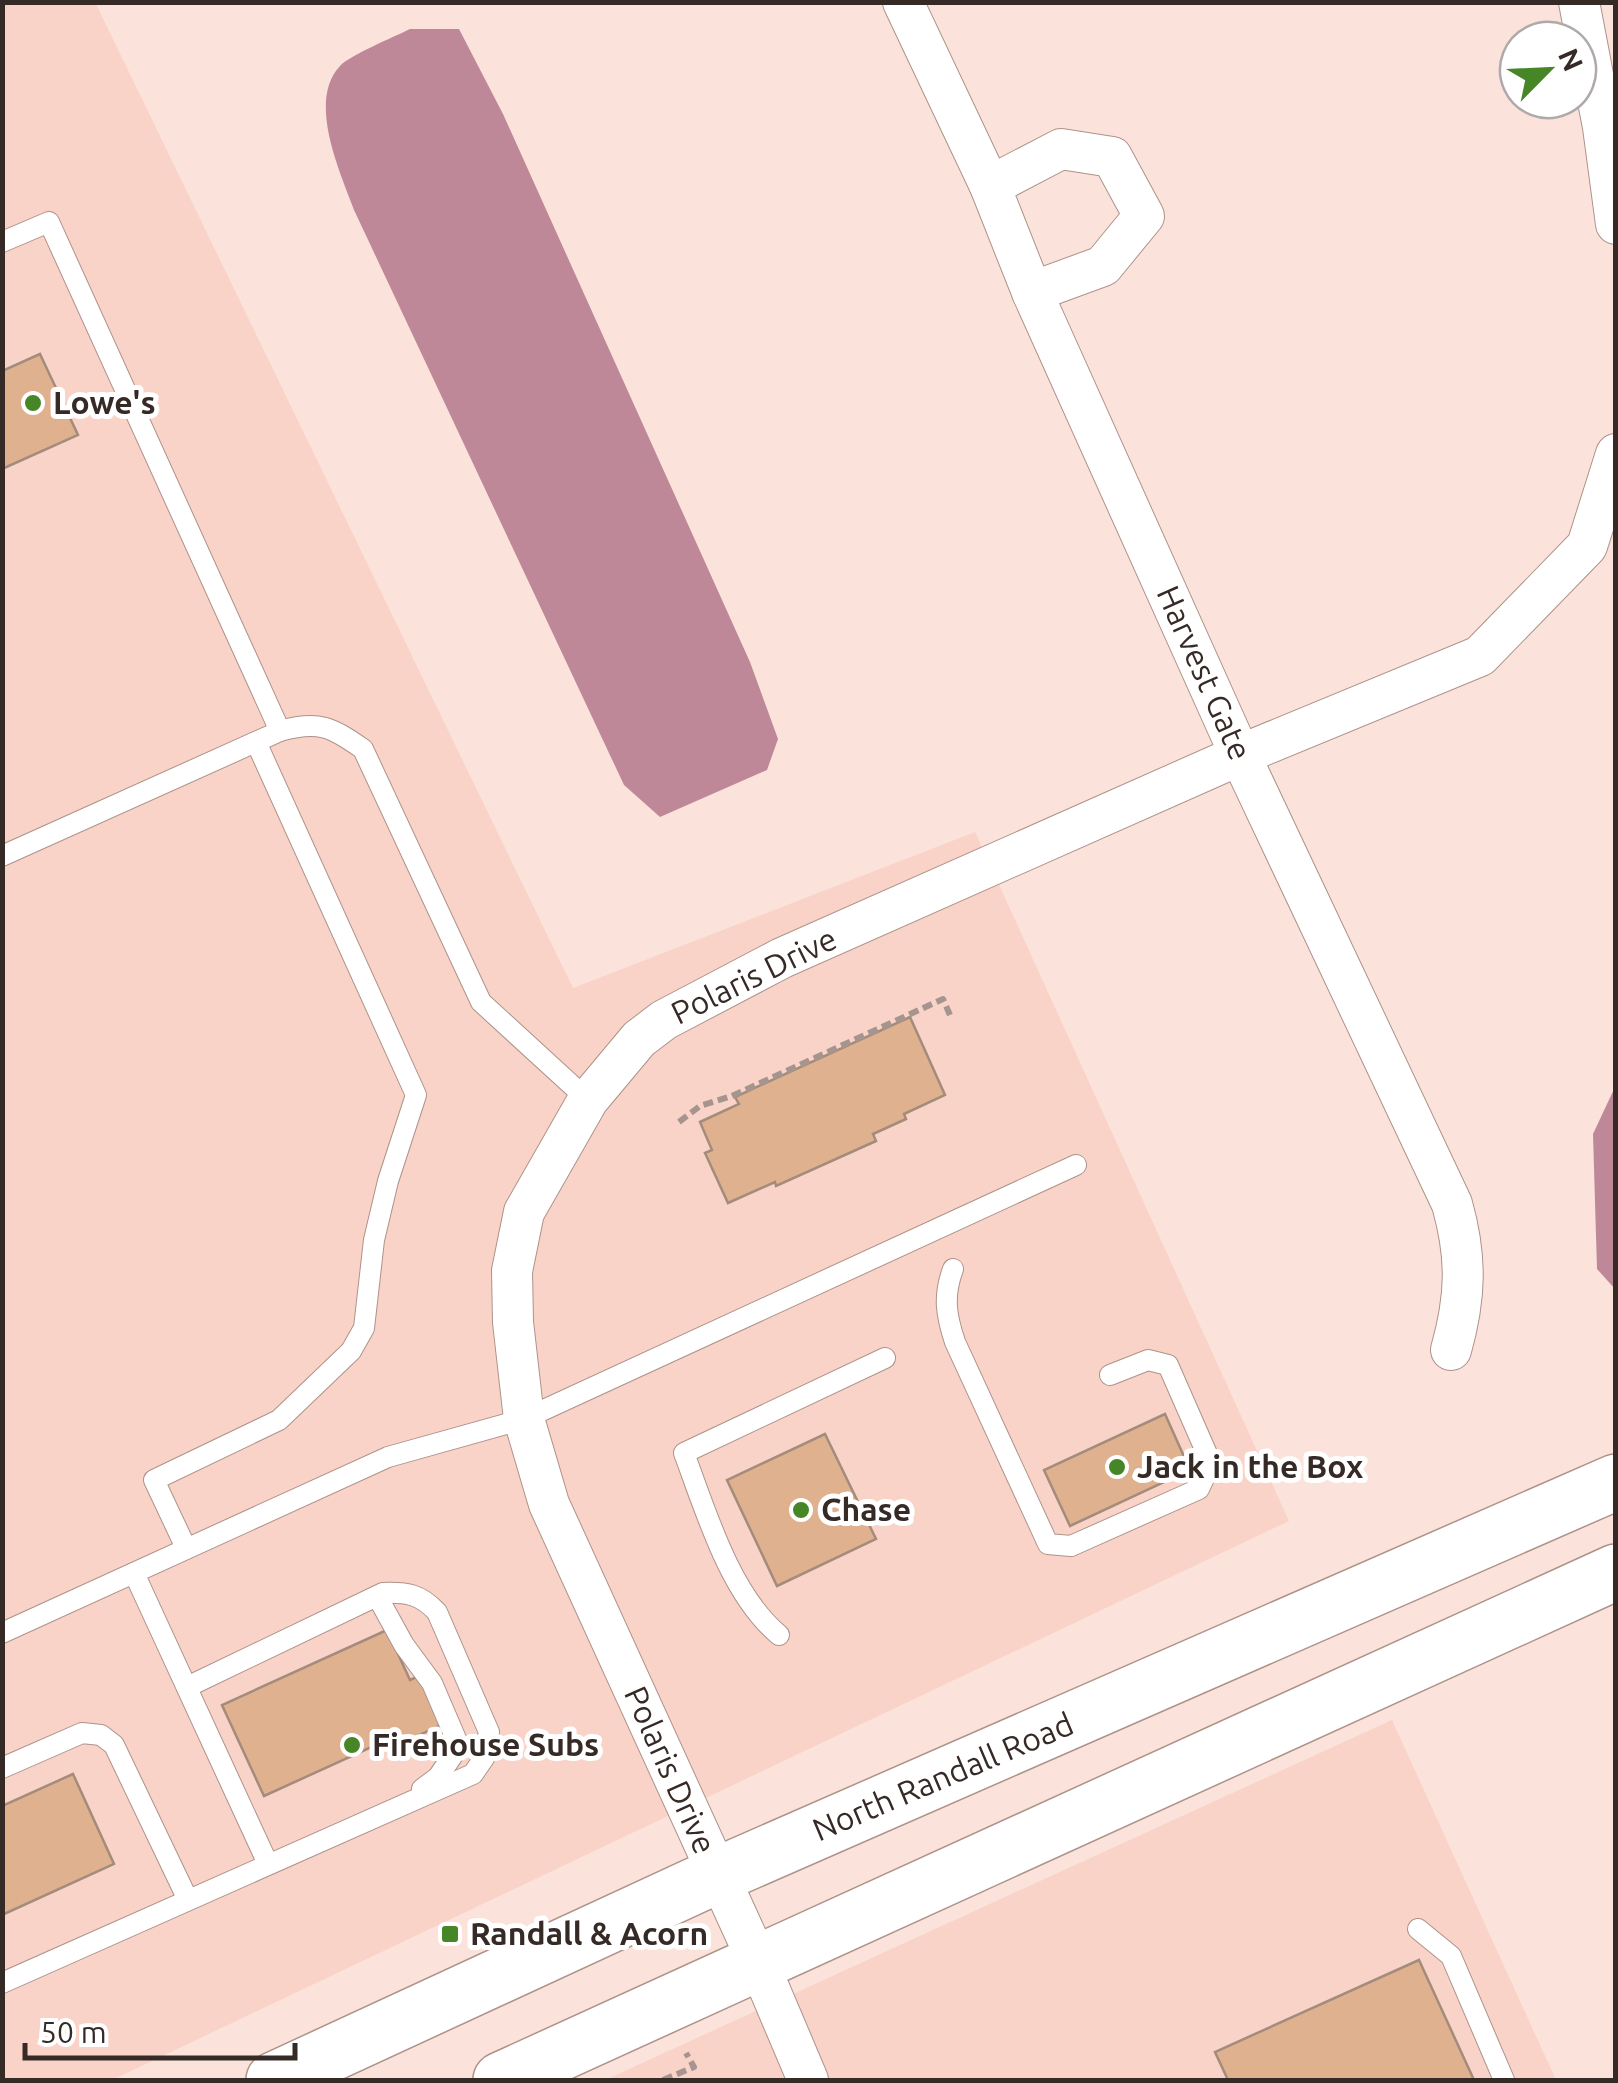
<svg xmlns="http://www.w3.org/2000/svg" width="1618" height="2083" viewBox="0 0 1618 2083" font-family="Ubuntu,sans-serif">
<style>
.built{fill:#f9d3c7}
.water{fill:#bf8899}
.building{fill:#e0b18f;stroke:#a38c7c;stroke-width:2.5}
.lines{fill:none;stroke-linecap:round;stroke-linejoin:round}
.service-casing{stroke:#ae9289;stroke-width:22}
.minor-casing{stroke:#ae9289;stroke-width:42}
.primary-casing{stroke:#ae9289;stroke-width:58}
.path{stroke:#a6948e;stroke-width:6;stroke-dasharray:10 5;stroke-linecap:butt}
.service{stroke:#fff;stroke-width:20}
.minor{stroke:#fff;stroke-width:40}
.primary{stroke:#fff;stroke-width:55}
.poi-dot{fill:#478626;stroke:#fff;stroke-width:4}
.labels{text-anchor:middle;stroke-width:10;stroke-linejoin:round;paint-order:stroke}
.poi-label{font-size:32px;font-weight:bold;fill:#362a27;stroke:#fff;text-anchor:start}
.street-label{font-size:32px;fill:#362a27;stroke:#fff}
</style>
<rect width="100%" height="100%" fill="#fbe3db"/>
<!-- built -->
<g class="built">
<polygon points="95,2 573,988 975,832 1289,1521 112,2080 3,2080 2,3"/>
<polygon points="1392,1720 1556,2080 605,2080"/>
</g>
<!-- water -->
<g class="water">
<path d="M410,29H459L503,114L750,662L778,739L767,770L660,817L624,785L354,210C340,172 307,101 340,66C350,55 394,37 410,29Z"/>
<polygon points="1615,1087 1615,1289 1597,1269 1593,1134"/>
</g>
<!-- building -->
<g class="building">
<polygon points="40,354 78,435 2,469 2,371"/>
<polygon points="910,1017 945,1095 904,1114 906,1119 873,1134 876,1141 776,1186 775,1182 728,1203 705,1153 712,1150 700,1122 739,1104 735,1097"/>
<polygon points="1165,1414 1190,1470 1070,1526 1044,1470"/>
<polygon points="825,1434 876,1539 777,1586 727,1480"/>
<polygon points="387,1630 410,1680 419,1676 441,1725 392,1748 389,1739 264,1796 222,1705"/>
<polygon points="73,1774 114,1864 2,1915 2,1806"/>
<polygon points="1419,1960 1474,2080 1228,2080 1215,2052"/>
</g>
<g class="lines">
<!-- service casing -->
<g class="service-casing">
<g id="service">
<polyline points="2,242 49,222 280,731"/>
<path d="M2,856L280,731C319,720 331,727 363,749L481,1002L588,1100"/>
<path d="M953,1269C943,1296 946,1315 955,1342L1048,1544L1071,1546L1199,1489L1211,1463L1168,1365L1148,1360L1110,1375"/>
<polyline points="186,1548 154,1480 279,1420 351,1351 364,1328 374,1240 388,1181 416,1095 256,742"/>
<polyline points="134,1573 268,1864"/>
<polyline points="377,1596 404,1645 432,1683 459,1746 438,1777 422,1789"/>
<polyline points="2,1633 388,1457 524,1419 1076,1165"/>
<path d="M779,1635C730,1594 706,1512 684,1453L885,1358"/>
<polyline points="2,1768 82,1733 101,1735 114,1745 188,1900"/>
<polyline points="1418,1929 1451,1956 1504,2080"/>
<path d="M2,1983L473,1774L484,1758L489,1732L437,1612C420,1594 407,1592 383,1593L187,1687"/>
</g>
</g>
<!-- minor casing -->
<g class="minor-casing">
<g id="minor">
<path d="M903,2L990,186L1032,292L1240,755L1452,1204C1467,1257 1466,1297 1451,1350"/>
<polyline points="1579,2 1603,127 1616,224"/>
<polyline points="990,186 1061,149 1112,157 1144,216 1103,266 1032,292"/>
<polyline points="808,2080 758,1962 549,1504 524,1419 513,1322 512,1271 524,1212 588,1100 639,1039 664,1020 782,958 1240,755 1480,656 1587,546 1616,454"/>
</g>
</g>
<!-- primary casing -->
<g class="primary-casing">
<g id="primary">
<polyline points="274,2080 718,1875 1616,1482"/>
<polyline points="501,2080 1616,1572"/>
</g>
</g>
<!-- path -->
<g class="path">
<polyline points="679,1122 700,1106 732,1096 943,999 950,1015"/>
<polyline points="663,2080 694,2067 686,2053"/>
</g>
<!-- service -->
<use href="#service" class="service"/>
<!-- minor -->
<use href="#minor" class="minor"/>
<!-- primary -->
<use href="#primary" class="primary"/>
</g>
<!-- markers -->
<g class="poi-dot">
<circle cx="33" cy="403" r="10"/>
<circle cx="1117" cy="1467" r="10"/>
<circle cx="801" cy="1510" r="10"/>
<circle cx="352" cy="1745" r="10"/>
<rect x="440" y="1924" width="20" height="20" rx="5"/>
</g>
<g class="labels">
<!-- poi labels -->
<g class="poi-label">
<text x="53" y="414">Lowe's</text>
<text x="1137" y="1478">Jack in the Box</text>
<text x="821" y="1521">Chase</text>
<text x="372" y="1756">Firehouse Subs</text>
<text x="470" y="1945">Randall &amp; Acorn</text>
</g>
<!-- street labels -->
<g class="street-label">
<text transform="translate(1204 673) rotate(66)" y="11">Harvest Gate</text>
<text transform="translate(754 976) rotate(-26)" y="11">Polaris Drive</text>
<text transform="translate(670 1770) rotate(66)" y="11">Polaris Drive</text>
<text transform="translate(943 1777) rotate(-23)" y="11">North Randall Road</text>
</g>
</g>
<!-- border -->
<rect width="1618" height="2083" fill="none" stroke="#362a27" stroke-width="10"/>
<!-- north arrow -->
<g transform="translate(1548 70) rotate(66)"><circle r="48" fill="#ffffff" stroke="#afaaa9" stroke-width="2.5"/>
<path d="M0-8L18 38L0 25L-18 38Z" fill="#478626"/>
<text y="-15" font-size="28" font-weight="bold" text-anchor="middle" fill="#362a27">N</text>
</g>
<!-- scale -->
<path d="M25 2043v15h270v-15" fill="none" stroke="#362a27" stroke-width="5"/>
<text x="40" y="2043" font-size="30" fill="#362a27" stroke="#ffffff" stroke-width="8" paint-order="stroke">50 m</text>
</svg>
